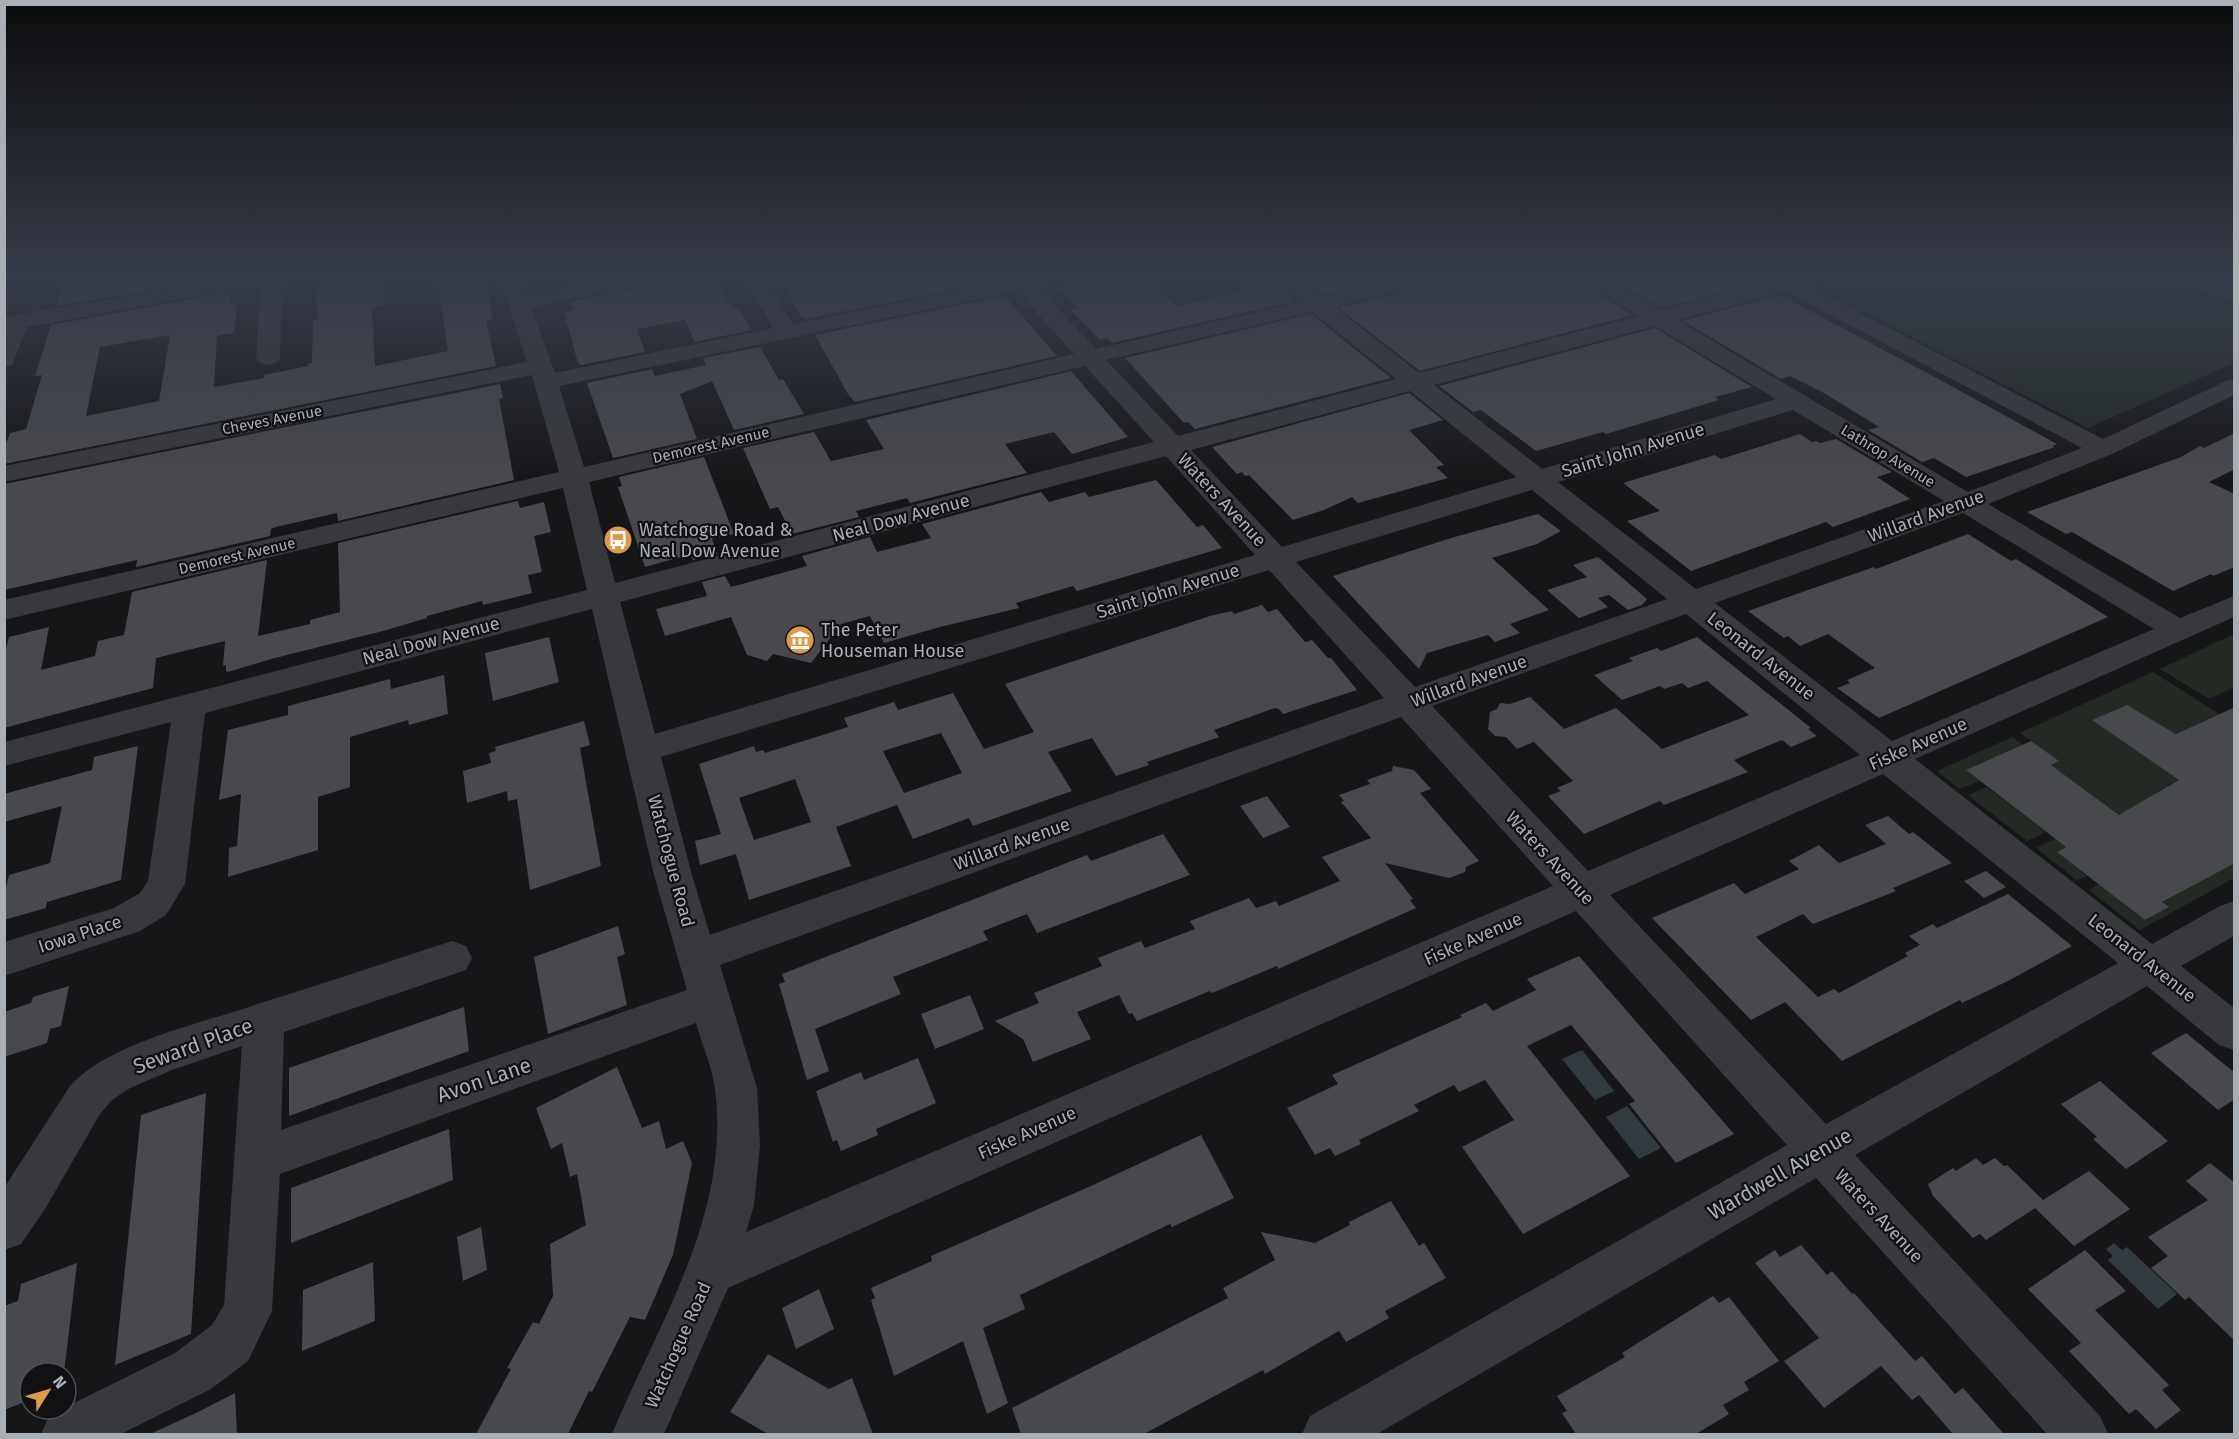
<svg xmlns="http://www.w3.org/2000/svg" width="2239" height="1439" viewBox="0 0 2239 1439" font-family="'Fira Sans',sans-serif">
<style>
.green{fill:#232a23}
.water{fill:#313a3f}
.building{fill:#48494d;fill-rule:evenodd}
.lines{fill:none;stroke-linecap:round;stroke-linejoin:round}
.minor{fill:#38393c;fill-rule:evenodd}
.labels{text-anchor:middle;stroke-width:4.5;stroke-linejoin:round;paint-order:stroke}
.far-street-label{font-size:15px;fill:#aaafb6;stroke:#111113}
.street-label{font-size:18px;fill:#aaafb6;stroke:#111113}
.poi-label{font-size:18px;fill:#aaafb6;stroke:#111113;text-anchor:start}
.near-street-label{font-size:21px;fill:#aaafb6;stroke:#111113}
</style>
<rect width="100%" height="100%" fill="#161618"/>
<!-- green -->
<g class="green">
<polygon points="1840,281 2175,281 2234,307 2234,363 2088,428 1817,288"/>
<polygon points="2234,634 2234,687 2209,699 2160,669"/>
<polygon points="2153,672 2219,714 2176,734 2127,705 2093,720 2189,787 2183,790 2172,783 2167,786 2177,793 2125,819 2051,765 2058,761 2020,733"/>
<polygon points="2012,737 2023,745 1967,770 1980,781 1960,789 1937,771"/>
<polygon points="1987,787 2046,832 2027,841 1968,795"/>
<polygon points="2055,839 2066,847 2057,852 2087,876 2077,880 2036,848"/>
<polygon points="2234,863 2234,878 2140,930 2089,890 2099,884 2145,920 2168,907 2162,902"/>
</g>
<!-- water -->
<g class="water">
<polygon points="1582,1050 1614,1091 1595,1100 1562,1059"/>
<polygon points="1627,1106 1661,1148 1639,1159 1606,1117"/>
<polygon points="2114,1243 2122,1250 2127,1247 2177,1294 2158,1309 2108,1260 2113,1256 2106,1249"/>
</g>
<!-- building -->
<g class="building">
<polygon points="63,281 207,281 56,306"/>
<path d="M351,281H384L385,305L372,307L375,366L448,351L438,281H485L493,319L486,321L496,366L4,464V449L10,433L26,429L42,375L35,376L51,325L230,292L231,303L237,302L234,333L217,336L214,387L264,378V375L308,366V364L312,363L313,321L318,320L316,295L319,294V286ZM170,335L159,401L86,416L100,347Z"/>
<polygon points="647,281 715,281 733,309 739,308 751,330 695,342 685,320 637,329 645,352 581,365 578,363 564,312 573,310 570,302 635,289 643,287"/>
<polygon points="781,281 993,281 806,319 802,317"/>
<polygon points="1097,281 1149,281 1177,306 1245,291 1239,286 1275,281 1295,301 1112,343 1107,339 1099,339 1071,310 1078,308 1060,288"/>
<polygon points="1303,281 1383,281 1322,295"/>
<polygon points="1429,281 1585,281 1589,287 1633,315 1420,371 1339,308 1425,287"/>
<polygon points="1615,281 1754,281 1758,283 1661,308"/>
<polygon points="1780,295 1944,382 2057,444 2052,446 2055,447 1966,477 1934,458 1922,462 1868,430 1879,427 1824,393 1790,376 1781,379 1683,321"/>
<polygon points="1005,296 1057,356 855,402 848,394 815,335"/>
<polygon points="1311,314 1391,378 1195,429 1188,422 1184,423 1125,358"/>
<polygon points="1655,328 1752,387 1715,397 1719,400 1606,434 1603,432 1536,451 1481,410 1473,412 1439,386"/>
<polygon points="760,347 779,380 783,379 804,414 734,430 712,381 680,394 697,439 613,458 587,383 652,369 655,376 706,365 703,358"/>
<polygon points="1071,371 1128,437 1072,454 1054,432 1005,444 1027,473 910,503 907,498 856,511 859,517 792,534 778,507 770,509 743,448 814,432 831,461 884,449 866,420"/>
<polygon points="500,384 503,398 499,399 514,480 338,521 337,513 276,527 271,529 270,536 136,567 137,560 4,590 4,484"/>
<polygon points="1409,393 1443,420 1409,430 1444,465 1436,467 1448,478 1358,503 1352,497 1324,510 1293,520 1249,475 1245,476 1242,472 1237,474 1212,447"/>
<polygon points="2235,433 2235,469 2209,482 2235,494 2235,567 2213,576 2211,574 2173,591 2072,532 2066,534 2027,512 2181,457 2200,446 2204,448"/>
<polygon points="1800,434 1812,442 1816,441 1820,443 1836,439 1892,472 1877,477 1910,499 1833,527 1826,522 1691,571 1627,521 1660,511 1623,483 1715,455 1721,459"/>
<polygon points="704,457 734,534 712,539 717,554 693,560 691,554 645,567 618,487 622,486 619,477"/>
<polygon points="1156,480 1197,527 1203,525 1222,548 1077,591 1073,586 1016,603 1019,608 940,627 884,643 870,616 841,624 811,663 773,654 767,661 747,655 731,617 665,636 656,609 707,596 702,582 725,576 731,587 807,566 802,556 870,537 877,552 931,538 922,524 1041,492 1049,502 1085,492 1089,497"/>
<polygon points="518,501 520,508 544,502 551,532 534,536 542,572 528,575 532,593 483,605 482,601 427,616 427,618 383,631 271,659 228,672 226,671 226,665 223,666 225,641 156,658 153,688 4,728 4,656 9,637 49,627 41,670 95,656 98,641 124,635 132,592 267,560 258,636 310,624 310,620 340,612 338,543"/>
<polygon points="1538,514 1561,531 1537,544 1492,558 1549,610 1510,624 1520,633 1495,642 1488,635 1427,653 1419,669 1333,576 1451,538"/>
<polygon points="1968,534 2011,561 2016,559 2108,617 1879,718 1837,688 1850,683 1847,680 1875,668 1828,634 1800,646 1788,636 1784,638 1748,611 1874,567 1876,569"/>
<polygon points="1598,557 1647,599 1642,605 1628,610 1609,595 1598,598 1608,607 1579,618 1547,590 1587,577 1573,565"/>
<path d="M1262,605L1268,612L1277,609L1305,642L1312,640L1328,658H1331L1357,690L1283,714L1279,709L1275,708L1214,730L1219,737L1147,762L1149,765L1116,776L1092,738L1048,752L1072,791L973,826L969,818L913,839L897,805L836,827L851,866L749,900L736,854L700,865L695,841L721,834L699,764L754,746L756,752L763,750L765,753L848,727L844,718L894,702L898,710L953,693L984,749L1034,732L1005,684L1210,616L1232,611L1234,614ZM941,733L962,773L904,793L883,751ZM795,779L811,822L754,840L739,798Z"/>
<polygon points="549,637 559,682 493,701 485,653"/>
<polygon points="1697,637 1786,708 1811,728 1808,729 1817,736 1791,747 1782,740 1734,760 1748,772 1664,805 1660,801 1584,834 1548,796 1561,791 1557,788 1573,781 1534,742 1517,749 1506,737 1495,736 1488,729 1490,712 1497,709 1500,703 1510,704 1530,697 1564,729 1616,708 1662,749 1749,715 1707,681 1688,688 1682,683 1664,689 1660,686 1622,700 1594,675 1633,661 1629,658 1657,648 1661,651"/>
<polygon points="444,675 448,714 409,725 408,720 350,737 350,787 318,797 318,850 228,877 229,848 237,846 241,794 219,800 228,730 288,715 288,706 390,679 391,689"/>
<polygon points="2127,705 2176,734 2235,707 2235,863 2162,902 2169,907 2145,920 2057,852 2066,847 1966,770 2031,741 2059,761 2051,765 2119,815 2179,780 2092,720"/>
<polygon points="584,721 590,745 580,748 601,866 530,890 517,799 508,801 507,791 467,803 463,771 491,763 489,753 496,751 495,747"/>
<polygon points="138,746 121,880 47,902 46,908 4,920 4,895 9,875 50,863 62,806 4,822 4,794 92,770 94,757"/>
<polygon points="1393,766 1414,770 1431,789 1420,793 1479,861 1466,867 1465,872 1449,878 1385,863 1413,899 1410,900 1416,908 1278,969 1277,966 1212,993 1210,991 1137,1021 1132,1013 1129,1014 1119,995 1077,1012 1091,1039 1033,1062 1023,1039 995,1021 1039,1003 1034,993 1102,966 1098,958 1141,941 1145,948 1195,929 1190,921 1249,898 1256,908 1276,901 1279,906 1340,881 1322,857 1371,838 1341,802 1344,801 1339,795 1370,784 1367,780 1392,771"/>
<polygon points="1267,796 1290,827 1263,838 1240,806"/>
<polygon points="1888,816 1909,834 1913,832 1952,863 1893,888 1896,891 1813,924 1803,914 1756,937 1818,997 1834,989 1839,993 1908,956 1905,953 1920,945 1909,936 1933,924 1937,928 2008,894 2072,946 2008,981 1962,1003 1960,1000 1842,1061 1785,1002 1751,1020 1652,918 1734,883 1745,894 1799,869 1789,861 1819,845 1839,863 1886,844 1865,825"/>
<polygon points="1163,834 1190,875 1037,933 1027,914 983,931 988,940 893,977 901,994 815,1029 829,1071 807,1080 779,984 785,982 782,974 1087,855 1091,861"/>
<polygon points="1986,871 2006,887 1984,898 1964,881"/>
<polygon points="618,926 625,954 617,957 627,1005 548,1034 534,957"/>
<polygon points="1579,956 1734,1134 1676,1163 1629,1104 1635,1101 1571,1025 1527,1046 1630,1176 1523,1234 1462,1147 1514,1120 1485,1080 1459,1092 1454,1085 1414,1105 1419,1111 1359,1140 1361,1144 1335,1156 1330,1148 1315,1155 1287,1108 1338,1084 1332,1075 1462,1017 1460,1015 1486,1003 1493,1011 1536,990 1527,979"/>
<polygon points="69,986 61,1026 50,1029 47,1043 4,1057 4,1012 31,1003 33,997"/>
<polygon points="970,995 984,1029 935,1049 921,1014"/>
<polygon points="464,1007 469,1051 289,1116 289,1068"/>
<polygon points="2186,1033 2235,1073 2235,1099 2218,1110 2151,1053"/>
<polygon points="918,1058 936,1103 876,1129 878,1135 841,1151 837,1140 833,1142 816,1091 861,1072 864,1080"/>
<polygon points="617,1067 642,1128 659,1121 666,1149 683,1141 692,1163 673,1255 645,1320 630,1317 592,1392 589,1391 568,1434 476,1434 511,1369 507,1368 533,1322 539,1324 553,1296 550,1244 586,1225 577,1174 570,1177 562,1143 551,1149 536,1108"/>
<polygon points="2100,1081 2168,1141 2126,1169 2093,1139 2097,1137 2061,1104"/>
<polygon points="206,1093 191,1334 115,1365 141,1115"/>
<polygon points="449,1129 453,1180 291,1243 291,1188"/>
<polygon points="1201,1135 1234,1198 1172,1227 1170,1224 1020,1295 1025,1309 983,1328 1008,1403 987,1414 963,1341 894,1376 871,1300 875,1298 871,1288 932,1261 931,1256 1091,1186"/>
<polygon points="1976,1158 1983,1165 1995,1158 2004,1166 2007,1165 2043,1200 2089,1171 2130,1209 2074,1246 2035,1208 1986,1240 1980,1234 1973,1238 1933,1196 1928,1184 1953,1168 1956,1171"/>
<polygon points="2210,1163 2235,1183 2235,1341 2189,1297 2185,1300 2151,1268 2168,1256 2148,1237 2208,1200 2186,1181"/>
<polygon points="1391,1201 1419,1246 1424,1243 1446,1278 1385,1311 1389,1318 1346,1342 1339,1331 1265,1374 1263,1370 1144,1434 1021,1434 1012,1408 1228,1298 1223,1288 1275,1260 1261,1232 1315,1243 1350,1225 1349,1222"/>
<polygon points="481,1227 487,1270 463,1281 457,1237"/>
<polygon points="1801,1245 1827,1275 1832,1271 1852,1294 1854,1293 1915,1361 1922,1356 1955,1394 1963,1388 2004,1434 1953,1434 1919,1395 1912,1400 1881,1366 1824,1408 1784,1361 1819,1338 1755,1263 1775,1250 1780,1257"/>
<polygon points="2085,1250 2126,1291 2095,1310 2169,1385 2162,1390 2181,1410 2156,1429 2136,1409 2129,1414 2069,1351 2081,1343 2028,1289"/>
<polygon points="373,1262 375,1321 302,1351 303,1290"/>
<polygon points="77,1263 64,1373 30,1373 30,1400 4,1410 4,1306 18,1301 21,1284"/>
<polygon points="819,1289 834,1329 796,1349 782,1308"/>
<polygon points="1713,1296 1719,1303 1729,1297 1779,1361 1744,1382 1749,1390 1723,1405 1729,1414 1696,1434 1576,1434 1562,1413 1567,1411 1557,1396 1625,1357 1622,1353"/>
<polygon points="768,1354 829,1389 852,1378 873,1434 768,1434 730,1412"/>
<polygon points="235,1393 237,1434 150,1434 198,1412"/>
</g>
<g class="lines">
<!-- minor -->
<g class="minor">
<polygon points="218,281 282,281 280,358 276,363 268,365 260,363 256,358 261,284 27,327 12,365 4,367 4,317"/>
<path d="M501,281H521L527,295L603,281H645L641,285L634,287L531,307L555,373L773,328L746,281H766L793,324L1005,281H1044L1041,285L1037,287L1096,349L1300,302L1277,281H1300L1321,297L1391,281H1427L1424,285L1334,307L1419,373L1639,316L1590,285L1587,281H1611L1661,310L1773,281H1808L1806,285L2103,439L2226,381L2234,379V395L2112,454L1988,504L2180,618L2234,596V617L1915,759L2152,944L2220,906L2234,901V936L2181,966L2234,1008V1050L2219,1045L2147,986L1855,1155L2100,1416L2108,1434H2047L1816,1178L1377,1434H1302L1310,1416L1787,1145L1576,911L728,1288L664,1434H612C658,1323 731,1215 715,1089C712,1067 702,1044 696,1023L280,1174L272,1311L248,1361L211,1389L121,1434H41L49,1416L66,1409V1407L175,1353L212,1325L224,1305L242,1046L172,1070L130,1088L112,1100L100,1114L45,1209L21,1244L4,1250V1188L70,1086C107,1044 198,1024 252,1006C319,985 385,963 452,941L466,946L472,958L466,970L284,1032L281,1130L687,990L654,875L592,609L205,713L185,884L166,915L140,931L4,976V942L114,908L140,893L148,881L171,722L4,766V742L587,590L563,488L4,620V600L559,472L532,375L4,482V466L527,362ZM1017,291L1074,354L584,467L559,386ZM1786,291L2082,448L1968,492L1677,320ZM1312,312L1396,379L1178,436L1106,360ZM1655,326L1776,399L1542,469L1434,385ZM1085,366L1154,442L615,583L589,482ZM1410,391L1516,477L1282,547L1191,450ZM1793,410L1944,501L1696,589L1558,482ZM1166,456L1255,555L655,734L620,602ZM1532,490L1667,599L1415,687L1296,562ZM1963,513L2154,629L1892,741L1715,603ZM1269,570L1384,698L710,935L692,875L661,757ZM1686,614L1860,755L1588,871L1432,706ZM1401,717L1553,886L746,1232L754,1205L760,1146L757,1088L720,965ZM1883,774L2118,963L1826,1124L1610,895Z"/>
<polygon points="2183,281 2211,281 2234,290 2234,304 2187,285"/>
</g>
</g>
<!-- sky -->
<linearGradient id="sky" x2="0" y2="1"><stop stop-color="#0c0c0d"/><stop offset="0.58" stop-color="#363c48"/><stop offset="1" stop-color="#363c48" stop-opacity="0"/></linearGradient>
<rect width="2239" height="482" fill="url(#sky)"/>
<!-- icons -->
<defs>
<g id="bus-disc" transform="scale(1.5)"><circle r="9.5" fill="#de9a48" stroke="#111113"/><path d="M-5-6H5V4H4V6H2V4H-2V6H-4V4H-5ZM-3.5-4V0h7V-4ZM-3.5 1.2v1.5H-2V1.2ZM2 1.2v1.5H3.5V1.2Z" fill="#fff"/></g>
<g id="museum-disc" transform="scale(1.5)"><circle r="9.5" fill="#de9a48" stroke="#111113"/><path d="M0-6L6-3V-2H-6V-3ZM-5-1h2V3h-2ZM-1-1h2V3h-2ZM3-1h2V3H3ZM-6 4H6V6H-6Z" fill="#fff"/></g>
</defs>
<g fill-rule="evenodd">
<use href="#bus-disc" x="618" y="540"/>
<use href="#museum-disc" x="800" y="640"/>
</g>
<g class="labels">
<!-- far-street labels -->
<g class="far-street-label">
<text transform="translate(272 420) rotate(-11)" y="5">Cheves Avenue</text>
<text transform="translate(711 445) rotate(-13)" y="5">Demorest Avenue</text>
<text transform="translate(1888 456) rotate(31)" y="5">Lathrop Avenue</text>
<text transform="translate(237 556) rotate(-13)" y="5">Demorest Avenue</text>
</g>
<!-- street labels -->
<g class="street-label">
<text transform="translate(1633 450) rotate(-17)" y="6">Saint John Avenue</text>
<text transform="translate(1222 500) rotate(47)" y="6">Waters Avenue</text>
<text transform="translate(1926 516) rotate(-20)" y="6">Willard Avenue</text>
<text transform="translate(901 518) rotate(-15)" y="6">Neal Dow Avenue</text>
<text transform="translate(1168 591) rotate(-17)" y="6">Saint John Avenue</text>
<text transform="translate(431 641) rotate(-15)" y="6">Neal Dow Avenue</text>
<text transform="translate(1761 656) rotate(38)" y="6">Leonard Avenue</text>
<text transform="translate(1469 681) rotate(-20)" y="6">Willard Avenue</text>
<text transform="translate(1918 744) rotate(-24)" y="6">Fiske Avenue</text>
<text transform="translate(1012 844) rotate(-20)" y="6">Willard Avenue</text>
<text transform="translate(1550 858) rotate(47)" y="6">Waters Avenue</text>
<text transform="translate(671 861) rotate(75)" y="6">Watchogue Road</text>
<text transform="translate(80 934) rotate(-18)" y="6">Iowa Place</text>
<text transform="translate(1473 939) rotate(-24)" y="6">Fiske Avenue</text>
<text transform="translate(2142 958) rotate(38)" y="6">Leonard Avenue</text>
<text transform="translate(1027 1133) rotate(-24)" y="6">Fiske Avenue</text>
<text transform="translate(1879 1216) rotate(47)" y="6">Waters Avenue</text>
<text transform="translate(678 1345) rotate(-66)" y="6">Watchogue Road</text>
</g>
<!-- poi labels -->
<g class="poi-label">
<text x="639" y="536">Watchogue Road &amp;<tspan x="639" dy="21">Neal Dow Avenue</tspan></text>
<text x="821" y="636">The Peter<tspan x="821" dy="21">Houseman House</tspan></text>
</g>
<!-- near-street labels -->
<g class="near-street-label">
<text transform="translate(193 1046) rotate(-20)" y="7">Seward Place</text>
<text transform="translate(484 1080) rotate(-19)" y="7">Avon Lane</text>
<text transform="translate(1780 1174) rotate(-30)" y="7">Wardwell Avenue</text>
</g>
</g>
<!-- border -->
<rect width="2239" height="1439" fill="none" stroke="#aaafb6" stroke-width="12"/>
<!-- north arrow -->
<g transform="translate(48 1391) rotate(53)"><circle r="28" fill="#111113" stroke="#4e5054" stroke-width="1.5"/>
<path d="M0-4.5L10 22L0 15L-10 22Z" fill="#de9a48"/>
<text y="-9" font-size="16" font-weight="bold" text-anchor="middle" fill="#aaafb6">N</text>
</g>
</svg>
